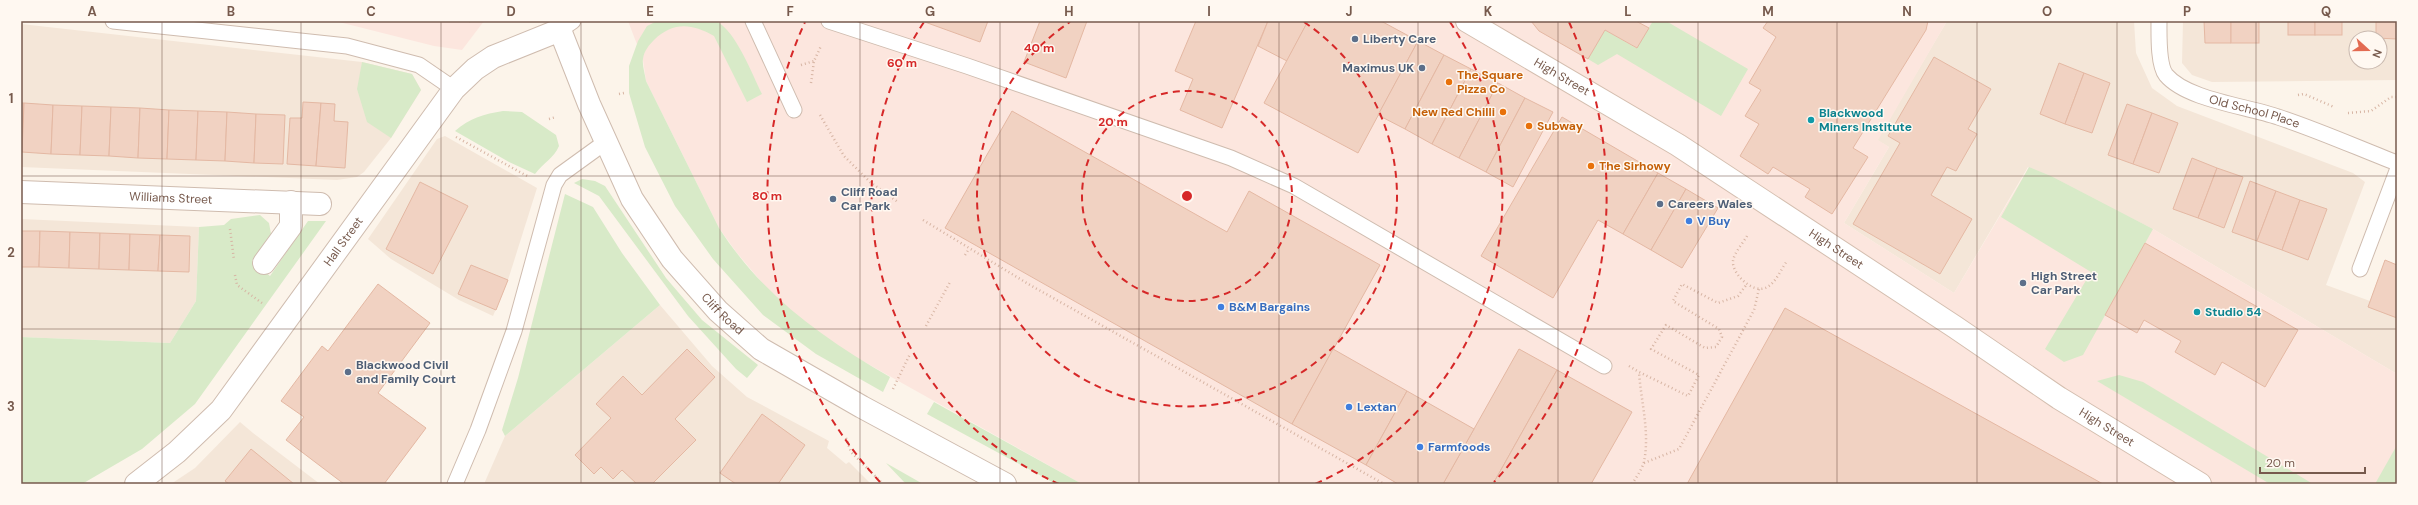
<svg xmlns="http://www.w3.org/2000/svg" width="2418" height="505" viewBox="0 0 2418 505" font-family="'DM Sans',sans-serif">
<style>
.residential{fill:#f4e6d8;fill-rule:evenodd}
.commercial{fill:#fce6de}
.green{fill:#d8eac8}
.building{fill:#f1d2c2;stroke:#e4b8a3}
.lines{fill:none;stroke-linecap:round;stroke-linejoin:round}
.lane-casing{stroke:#cfbcaf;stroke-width:17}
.street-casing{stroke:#cfbcaf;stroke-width:24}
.secondary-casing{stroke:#d4beaf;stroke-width:24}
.path{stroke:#d7b5a4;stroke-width:2.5;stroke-dasharray:1 3;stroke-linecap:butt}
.lane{stroke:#fff;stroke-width:15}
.street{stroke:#fff;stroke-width:22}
.secondary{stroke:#fff;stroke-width:22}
.grid{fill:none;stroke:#775a4d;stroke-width:1;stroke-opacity:0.55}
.ring{fill:none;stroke:#d62828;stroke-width:2;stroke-dasharray:7 5}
.service-dot{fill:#5c6f8a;stroke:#fff8f1;stroke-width:1.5}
.food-dot{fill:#e8710a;stroke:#fff8f1;stroke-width:1.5}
.culture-dot{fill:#0f9aa8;stroke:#fff8f1;stroke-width:1.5}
.shop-dot{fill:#3f7fe0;stroke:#fff8f1;stroke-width:1.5}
.labels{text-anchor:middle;stroke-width:3;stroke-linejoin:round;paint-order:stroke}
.service-label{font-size:12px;font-weight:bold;fill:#4e5e75;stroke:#fff8f1;text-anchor:start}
.food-label{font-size:12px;font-weight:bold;fill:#c56008;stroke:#fff8f1;text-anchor:start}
.street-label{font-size:12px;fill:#775a4d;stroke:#fff8f1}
.culture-label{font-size:12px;font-weight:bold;fill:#0d838f;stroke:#fff8f1;text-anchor:start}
.shop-label{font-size:12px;font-weight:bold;fill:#366cbe;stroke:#fff8f1;text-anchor:start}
.centre{fill:#d62828;stroke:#fff8f1;stroke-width:2}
.ring-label{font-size:12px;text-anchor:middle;font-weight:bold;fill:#d62828;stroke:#fff8f1;stroke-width:3;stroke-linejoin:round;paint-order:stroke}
.neatline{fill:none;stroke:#775a4d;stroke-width:1.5}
.grid-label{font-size:13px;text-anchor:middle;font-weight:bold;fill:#775a4d}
</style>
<rect width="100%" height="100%" fill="#fcf4ea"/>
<!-- residential -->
<g class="residential">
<polygon points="1947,21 2134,21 2136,53 2152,88 2177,106 2353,173 2365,182 2326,285 2370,301 2385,260 2397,265 2397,374 2153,229 2028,167 1954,293 1844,223 1889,147 1877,140"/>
<path d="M2183,21H2397V80L2212,82L2192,75L2182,63ZM2356,38H2380V62H2356Z"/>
<polygon points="21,24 362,62 412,74 421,90 391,138 364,172 357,177 337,180 21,167"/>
<polygon points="445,136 537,188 508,280 493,316 459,300 391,259 368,239 437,139"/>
<polygon points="21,219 199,227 196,301 170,343 21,337"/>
<polygon points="660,305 712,366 747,397 829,441 827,448 846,464 849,462 871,484 484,484 505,436"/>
<polygon points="240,422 253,433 320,484 171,484 195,468"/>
</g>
<!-- commercial -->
<g class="commercial">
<polygon points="335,21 484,21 462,50 434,46"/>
<polygon points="628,21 1947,21 1878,140 1889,147 1844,223 1954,293 2029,167 2051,176 2153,229 2397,374 2397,484 1082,484 843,350 800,319 770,292 737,253 719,228 646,81 643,60"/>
</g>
<!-- green -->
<g class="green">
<path d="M657,21H716C736,31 752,74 762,94L747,102L714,36C691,23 673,22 654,40C649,45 644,51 643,59C642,65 645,74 646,81L719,228C763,296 821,337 890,377L883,392L816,354L763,315L713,259L675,206L645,147L629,93V66L638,41L647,26Z"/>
<polygon points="1653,21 1666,21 1748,69 1721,116 1617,54 1598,65 1588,59 1605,30 1636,48"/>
<polygon points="362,62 412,74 421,90 391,138 367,122 357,89"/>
<path d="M503,111L522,112L556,135L559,146C554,158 543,163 535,174L509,162L455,131C470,118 484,114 503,111Z"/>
<polygon points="2029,167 2051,176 2153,229 2083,355 2064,362 2045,349 2091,272 2001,217"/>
<polygon points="582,179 595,181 605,186 666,278 702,320 758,365 747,378 736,369 688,316 599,196 574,183"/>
<polygon points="565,194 593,207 622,253 660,305 505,436 502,430 518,378"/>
<polygon points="260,215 269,223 271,234 252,261 270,276 308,221 326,221 195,404 142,449 82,484 21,484 21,337 170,343 196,301 199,227 224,225 231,219"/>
<polygon points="2119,375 2143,382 2313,484 2270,484 2097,381"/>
<polygon points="934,402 1082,484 1056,484 927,414"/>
<polygon points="2397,445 2397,484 2375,484"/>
<polygon points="886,463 923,484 906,484"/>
</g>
<!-- building -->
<g class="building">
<polygon points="922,21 988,21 980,42"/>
<polygon points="1040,21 1087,21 1066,78 1024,62"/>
<polygon points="1196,21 1268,21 1222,128 1180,110 1193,79 1175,71"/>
<polygon points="1268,21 1308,21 1287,61 1258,46"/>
<polygon points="1308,21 1381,21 1418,41 1358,153 1264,103"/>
<polygon points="1531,21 1636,21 1649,28 1637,48 1605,30 1588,59 1539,31"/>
<polygon points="1768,21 1928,21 1926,30 1853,148 1868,157 1832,214 1805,197 1810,189 1773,167 1768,174 1740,156 1759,124 1745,116 1761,90 1749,83 1776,37 1763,28"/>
<polygon points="2204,21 2231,21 2231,43 2205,43"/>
<rect x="2231" y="21" width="28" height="22"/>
<rect x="2288" y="21" width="27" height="14"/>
<rect x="2315" y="21" width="27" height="14"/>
<polygon points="2376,21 2397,21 2397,39 2376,38"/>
<polygon points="1418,41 1444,55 1405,129 1378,115"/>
<polygon points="1444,55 1471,69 1432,144 1405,129"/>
<polygon points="1934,57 1991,89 1968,129 1977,134 1956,171 1947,167 1931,195 1972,219 1940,274 1853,224 1900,143 1888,136"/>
<polygon points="2059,63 2084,73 2065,124 2040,114"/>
<polygon points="1471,69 1498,83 1459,158 1432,144"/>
<polygon points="2084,73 2110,83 2092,133 2065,124"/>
<polygon points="1498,83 1525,98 1486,172 1459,158"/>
<polygon points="1525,98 1553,112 1513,187 1486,172"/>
<polygon points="303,102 321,103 316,166 287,164 290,118 302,118"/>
<polygon points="21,103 24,103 22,152 21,152"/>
<polygon points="24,103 53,105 51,154 22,152"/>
<polygon points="321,103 335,104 334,121 348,122 345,168 316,166"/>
<polygon points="2127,104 2152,113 2133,164 2108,155"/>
<polygon points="53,105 82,106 80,155 51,154"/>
<polygon points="82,106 111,107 109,156 80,155"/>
<polygon points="111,107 140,108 138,158 109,156"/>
<polygon points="140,108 169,110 167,159 138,158"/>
<polygon points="169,110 198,111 196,160 167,159"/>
<polygon points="198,111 227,112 225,161 196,160"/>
<polygon points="1012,111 1227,232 1249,191 1380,265 1292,424 945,228"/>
<polygon points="227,112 256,114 254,163 225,161"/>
<polygon points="2152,113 2178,123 2159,173 2133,164"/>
<polygon points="256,114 285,115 283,164 254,163"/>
<polygon points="1562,117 1658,173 1623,234 1598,220 1553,298 1481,256"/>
<polygon points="2192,158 2217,168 2198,218 2173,209"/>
<polygon points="2217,168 2243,177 2224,228 2198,218"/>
<polygon points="1658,173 1686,189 1651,250 1623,234"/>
<polygon points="2250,181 2276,191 2257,241 2232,232"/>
<polygon points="420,182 468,206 433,274 386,249"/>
<polygon points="1686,189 1718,208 1682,268 1651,250"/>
<polygon points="2276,191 2300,200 2282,250 2257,241"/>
<polygon points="2300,200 2327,209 2308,260 2282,250"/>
<polygon points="21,231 40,231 39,267 21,267"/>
<polygon points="40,231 70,232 69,268 39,267"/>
<polygon points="70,232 100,233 99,269 69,268"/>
<polygon points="100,233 130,234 129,270 99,269"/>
<polygon points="130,234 160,235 158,271 129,270"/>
<polygon points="160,235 190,236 189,272 158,271"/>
<polygon points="2145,243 2298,330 2265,387 2222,362 2215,375 2175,352 2181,341 2144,320 2137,333 2105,315"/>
<polygon points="2385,260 2397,265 2397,318 2368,307"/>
<polygon points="471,265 508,280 496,310 458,294"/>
<polygon points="378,284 430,323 378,393 426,428 384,484 344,484 286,440 304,417 281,401 322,346 328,351"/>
<polygon points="1785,308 2103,484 1687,484"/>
<polygon points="687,349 715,377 675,419 696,440 652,484 637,484 622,470 613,479 601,467 594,474 575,455 611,418 596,404 623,376 642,395"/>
<polygon points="1333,349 1407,391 1366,465 1292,424"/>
<polygon points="1519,349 1557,370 1493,484 1443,484"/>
<polygon points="1557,370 1632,412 1591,484 1493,484"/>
<polygon points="1407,391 1474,429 1443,484 1398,484 1366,465"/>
<polygon points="762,414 805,445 778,484 736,484 720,473"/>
<polygon points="251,449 294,484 229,484 225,481"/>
</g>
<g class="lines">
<!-- lane casing -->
<g class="lane-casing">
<g id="lane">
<polyline points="113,21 347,46 419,65 454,89"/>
<polyline points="753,21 794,110"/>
<polyline points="829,21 967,66 1231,158 1294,186 1604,366"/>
<path id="s1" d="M2159,21C2159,34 2158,65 2166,75C2187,100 2247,106 2278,117C2318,130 2358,148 2397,163"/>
<polyline points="560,30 573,21"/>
<polyline points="2360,269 2397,171"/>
<polyline points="455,484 478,430 514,331 554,185 560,175 607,141"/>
</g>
</g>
<!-- street casing -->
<g class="street-casing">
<g id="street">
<path id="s2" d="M21,192L320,204"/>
<polyline points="264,263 291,226 291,202"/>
<path id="s3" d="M136,484L177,452L221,410L454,89L475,69L493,57L560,30L589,104L632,199L672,259L718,311L761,349L862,407L1005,484"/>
</g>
</g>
<!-- secondary casing -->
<g class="secondary-casing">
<g id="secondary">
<path id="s4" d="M1467,21L1678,145L1955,327L2059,398L2200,484"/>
</g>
</g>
<!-- path -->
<g class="path">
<polyline points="470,21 472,23"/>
<polyline points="646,21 647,22"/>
<polyline points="801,65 814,61"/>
<polyline points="811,83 814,61 821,46"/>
<polyline points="619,94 624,93"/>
<polyline points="2298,95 2304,94 2334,107"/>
<polyline points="2348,113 2371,111 2391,97 2397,97"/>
<polyline points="820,115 844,156 870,182 898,202"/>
<polyline points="549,119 556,117"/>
<polyline points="456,137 529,177"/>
<polyline points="923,220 1030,285 1384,484"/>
<polyline points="230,229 234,260"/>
<path d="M1747,236C1743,243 1734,253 1733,261C1732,274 1752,293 1765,288C1775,285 1781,269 1787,261"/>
<polyline points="965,255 969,249"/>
<polyline points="235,275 237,285 262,303"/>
<polyline points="926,326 950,282"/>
<polyline points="1629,366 1639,372"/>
<polyline points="893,389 910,354"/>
<polyline points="846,438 851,452 883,484"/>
<polyline points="1644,463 1679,449 1754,310 1759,289"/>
<path d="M1632,484C1636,478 1642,469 1644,462C1650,432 1641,402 1639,372L1688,396L1699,375L1651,349L1666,325L1705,348L1716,347L1722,337L1719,329L1673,301L1682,284L1718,303L1738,296L1747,284"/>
</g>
<!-- lane -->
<use href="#lane" class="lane"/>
<!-- street -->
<use href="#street" class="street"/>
<!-- secondary -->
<use href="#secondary" class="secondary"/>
</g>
<!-- grid -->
<path class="grid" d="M162,21V484M301,21V484M441,21V484M581,21V484M720,21V484M860,21V484M1000,21V484M1139,21V484M1279,21V484M1418,21V484M1558,21V484M1698,21V484M1837,21V484M1977,21V484M2117,21V484M2256,21V484M21,176H2397M21,329H2397"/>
<!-- distance rings -->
<g class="ring">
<circle cx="1187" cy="196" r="105"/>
<path d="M1304 22A210 210 0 1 1 1070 22"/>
<path d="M1059 484A315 315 0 0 1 924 22M1450 22A315 315 0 0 1 1315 484"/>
<path d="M880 482A420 420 0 0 1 805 22M1569 22A420 420 0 0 1 1494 482"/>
</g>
<!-- markers -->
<g class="service-dot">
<circle cx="1355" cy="39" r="4"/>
<circle cx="1422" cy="68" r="4"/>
<circle cx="833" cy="199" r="4"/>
<circle cx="1660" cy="204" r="4"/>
<circle cx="2023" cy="283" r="4"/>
<circle cx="348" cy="372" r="4"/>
</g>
<g class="food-dot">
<circle cx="1449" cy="82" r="4"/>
<circle cx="1503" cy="112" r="4"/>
<circle cx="1529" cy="126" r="4"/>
<circle cx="1591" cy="166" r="4"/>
</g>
<g class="culture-dot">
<circle cx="1811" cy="120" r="4"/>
<circle cx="2197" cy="312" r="4"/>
</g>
<g class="shop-dot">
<circle cx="1689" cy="221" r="4"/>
<circle cx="1221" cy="307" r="4"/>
<circle cx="1349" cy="407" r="4"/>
<circle cx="1420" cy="447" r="4"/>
</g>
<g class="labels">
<!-- service labels -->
<g class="service-label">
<text x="1363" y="43">Liberty Care</text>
<text x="1414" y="72" text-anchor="end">Maximus UK</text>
<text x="841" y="196">Cliff Road<tspan x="841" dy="14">Car Park</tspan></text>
<text x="1668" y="208">Careers Wales</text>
<text x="2031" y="280">High Street<tspan x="2031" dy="14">Car Park</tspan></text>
<text x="356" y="369">Blackwood Civil<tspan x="356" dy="14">and Family Court</tspan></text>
</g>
<!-- food labels -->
<g class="food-label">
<text x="1457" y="79">The Square<tspan x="1457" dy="14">Pizza Co</tspan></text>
<text x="1495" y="116" text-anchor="end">New Red Chilli</text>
<text x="1537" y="130">Subway</text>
<text x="1599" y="170">The Sirhowy</text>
</g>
<!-- street labels -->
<g class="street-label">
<text dy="4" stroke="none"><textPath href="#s4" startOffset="110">High Street</textPath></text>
<text dy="4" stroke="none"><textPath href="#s1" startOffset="152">Old School Place</textPath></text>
<text dy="4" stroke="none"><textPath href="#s2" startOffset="150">Williams Street</textPath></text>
<text dy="4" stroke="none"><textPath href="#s3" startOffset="321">Hall Street</textPath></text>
<text dy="4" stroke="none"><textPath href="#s4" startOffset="434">High Street</textPath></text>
<text dy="4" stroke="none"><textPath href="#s3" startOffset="963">Cliff Road</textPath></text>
<text dy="4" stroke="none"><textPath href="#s4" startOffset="758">High Street</textPath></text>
</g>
<!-- culture labels -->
<g class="culture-label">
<text x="1819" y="117">Blackwood<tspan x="1819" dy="14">Miners Institute</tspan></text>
<text x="2205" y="316">Studio 54</text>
</g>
<!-- shop labels -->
<g class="shop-label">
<text x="1697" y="225">V Buy</text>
<text x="1229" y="311">B&amp;M Bargains</text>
<text x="1357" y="411">Lextan</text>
<text x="1428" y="451">Farmfoods</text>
</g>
</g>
<circle cx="1187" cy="196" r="6" class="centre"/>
<g class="ring-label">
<text x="1039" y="52">40 m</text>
<text x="902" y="67">60 m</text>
<text x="1113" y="126">20 m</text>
<text x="767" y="200">80 m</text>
</g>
<!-- border -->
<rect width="2418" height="505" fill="none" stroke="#fff8f1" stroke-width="44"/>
<!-- north arrow -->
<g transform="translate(2368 50) rotate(111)"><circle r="19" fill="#fff8f1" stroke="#c9b9af"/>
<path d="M0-3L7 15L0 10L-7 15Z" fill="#e36b52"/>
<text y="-6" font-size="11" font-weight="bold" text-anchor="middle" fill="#775a4d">N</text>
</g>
<!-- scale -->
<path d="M2260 467v6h105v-6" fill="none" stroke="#775a4d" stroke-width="2"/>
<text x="2266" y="467" font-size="12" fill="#775a4d" stroke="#fff8f1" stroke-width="3" paint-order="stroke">20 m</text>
<rect x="22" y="22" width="2374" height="461" class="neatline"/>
<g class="grid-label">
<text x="92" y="16">A</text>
<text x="231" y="16">B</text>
<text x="371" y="16">C</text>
<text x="511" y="16">D</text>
<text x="650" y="16">E</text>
<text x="790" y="16">F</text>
<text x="930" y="16">G</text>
<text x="1069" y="16">H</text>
<text x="1209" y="16">I</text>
<text x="1349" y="16">J</text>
<text x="1488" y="16">K</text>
<text x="1628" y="16">L</text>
<text x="1768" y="16">M</text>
<text x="1907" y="16">N</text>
<text x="2047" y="16">O</text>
<text x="2187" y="16">P</text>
<text x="2326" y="16">Q</text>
<text x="11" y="103">1</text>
<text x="11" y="257">2</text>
<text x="11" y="411">3</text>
</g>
</svg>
